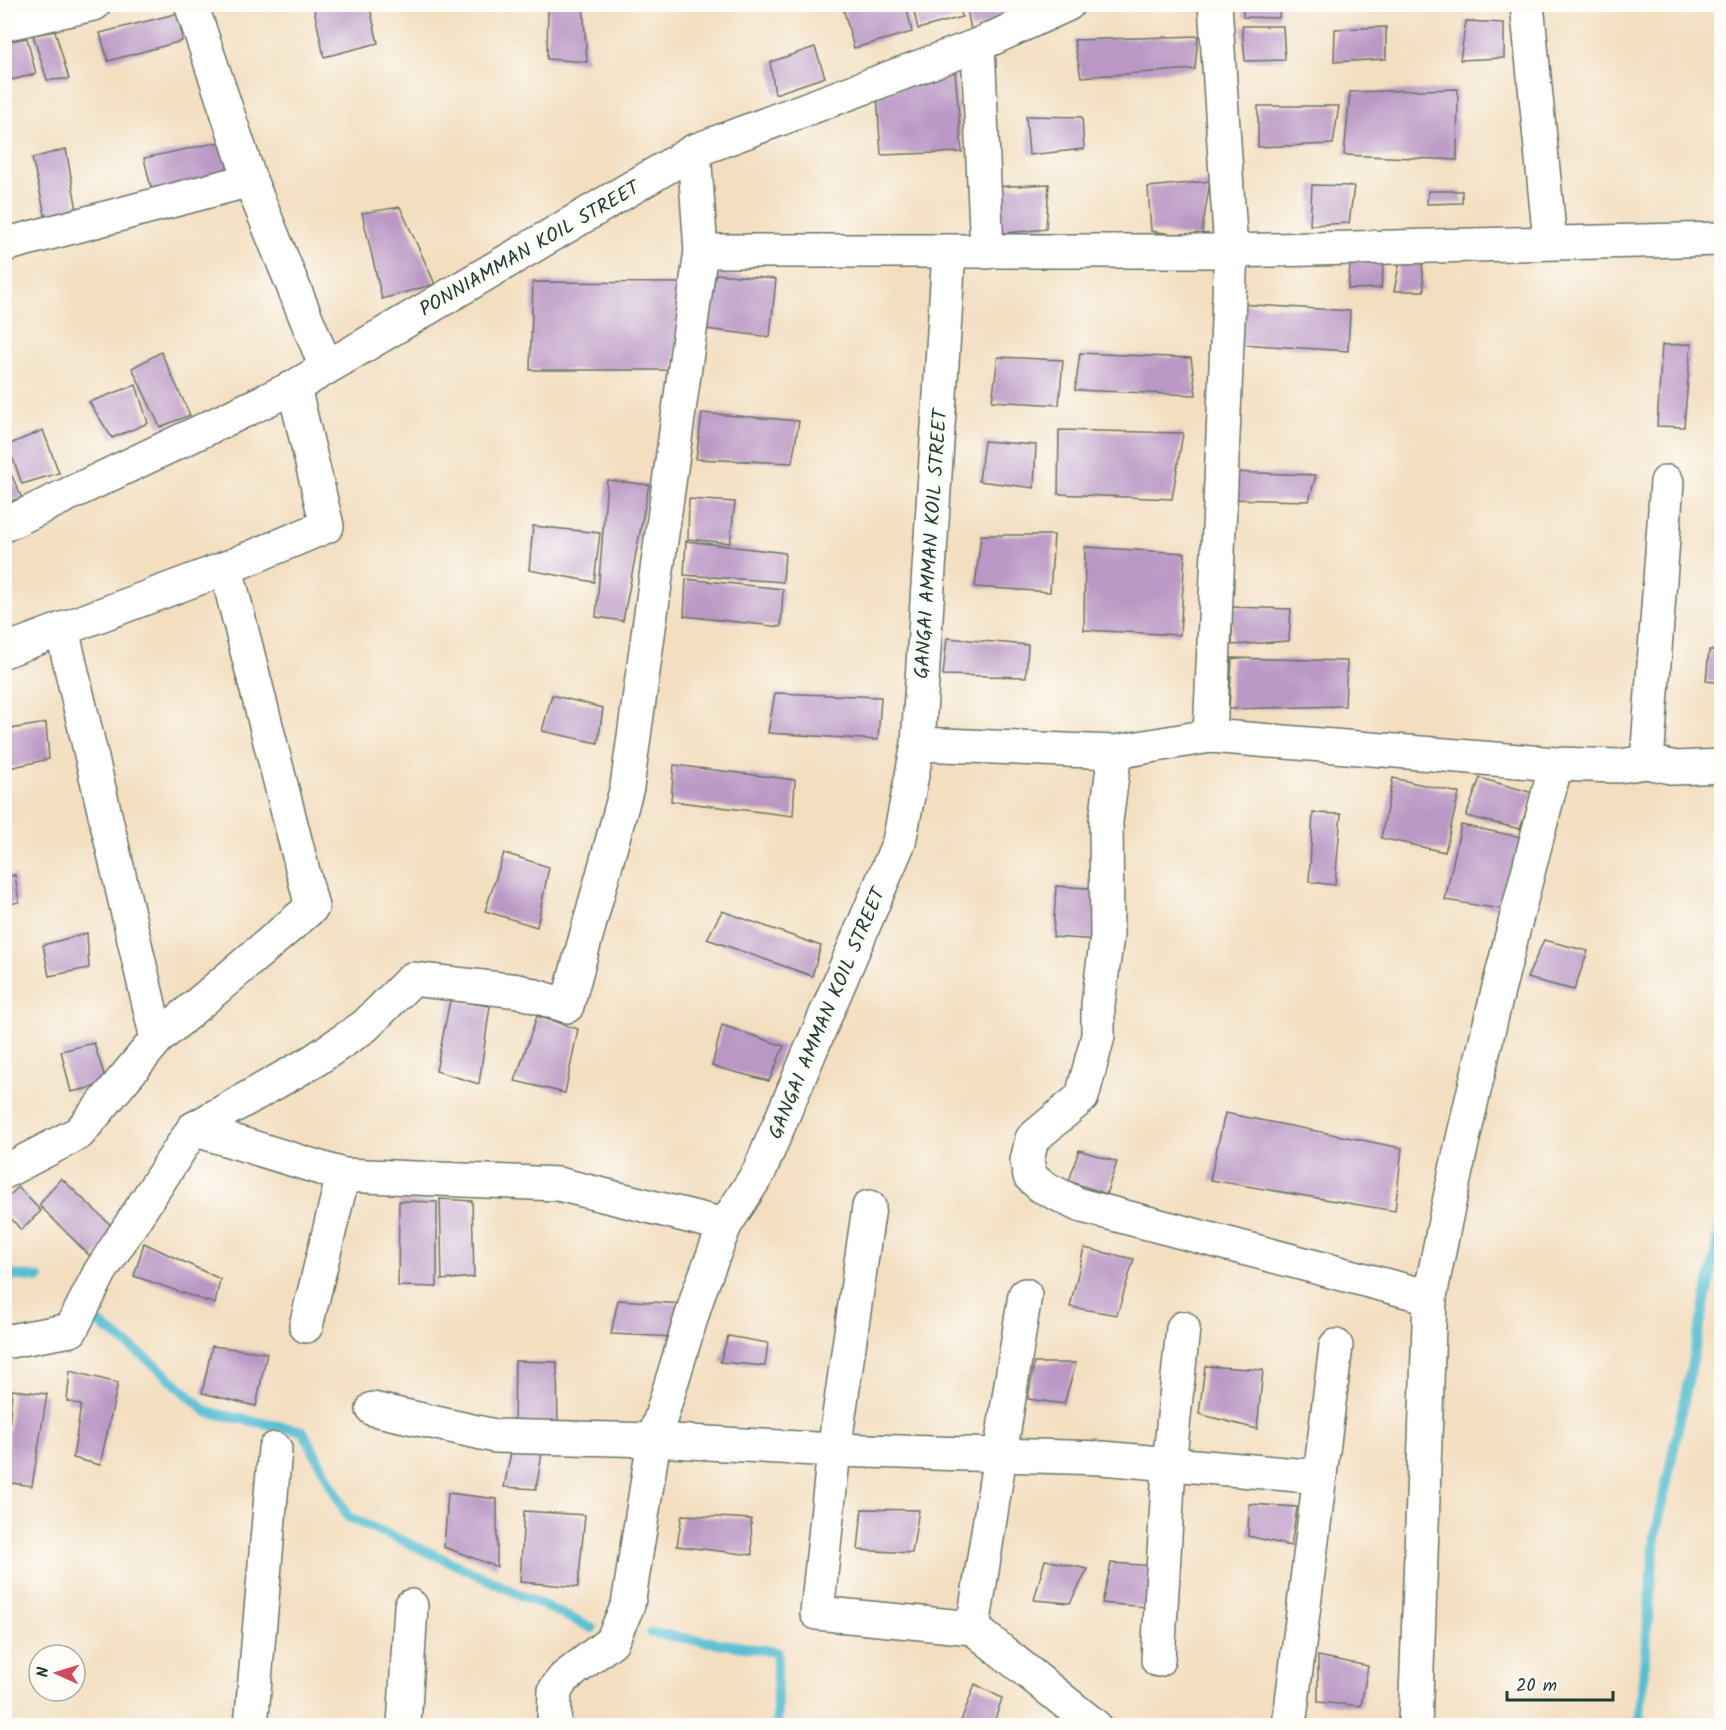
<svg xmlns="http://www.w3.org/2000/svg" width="1726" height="1730" viewBox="0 0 1726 1730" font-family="Kalam,sans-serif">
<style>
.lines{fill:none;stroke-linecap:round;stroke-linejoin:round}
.stream{stroke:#55bed2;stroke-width:10}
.building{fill:#ba97c4}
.minor-casing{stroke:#697565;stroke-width:36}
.minor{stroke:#fff;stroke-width:33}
.labels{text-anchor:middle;stroke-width:5;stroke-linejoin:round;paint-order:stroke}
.street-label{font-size:20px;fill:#1f3d34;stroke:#fdfcf7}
</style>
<rect width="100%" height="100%" fill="#fdfcf7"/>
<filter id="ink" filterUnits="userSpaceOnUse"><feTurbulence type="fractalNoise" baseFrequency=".0167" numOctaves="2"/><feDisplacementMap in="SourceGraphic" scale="12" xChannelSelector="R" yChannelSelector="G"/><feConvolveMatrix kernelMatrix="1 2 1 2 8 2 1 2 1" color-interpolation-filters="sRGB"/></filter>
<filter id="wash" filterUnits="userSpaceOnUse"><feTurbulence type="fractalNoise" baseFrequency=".008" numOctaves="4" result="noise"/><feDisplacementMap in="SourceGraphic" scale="24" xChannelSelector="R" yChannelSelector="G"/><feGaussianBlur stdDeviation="1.35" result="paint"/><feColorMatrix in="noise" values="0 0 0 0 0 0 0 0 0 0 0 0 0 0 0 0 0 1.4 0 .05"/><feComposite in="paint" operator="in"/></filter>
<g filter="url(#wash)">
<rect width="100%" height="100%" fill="#f3dec0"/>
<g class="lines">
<!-- stream -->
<g class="stream">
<polyline points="4,1274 39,1278"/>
<polyline points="84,1312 154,1364 207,1412 303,1431 348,1517 424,1550 592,1628"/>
<polyline points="651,1633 777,1652 777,1726"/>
<polyline points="1639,1726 1655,1537 1722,1221"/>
</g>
</g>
<g id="blocks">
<!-- building -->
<g class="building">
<polygon points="313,4 369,4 378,43 324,57"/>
<polygon points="548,4 583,4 587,62 547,59"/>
<polygon points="842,4 906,4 912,32 854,48"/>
<polygon points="912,4 959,4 962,17 918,29"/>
<polygon points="966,4 1026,4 1028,13 971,30"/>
<polygon points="1243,4 1280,4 1279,18 1243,17"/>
<polygon points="179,13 182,41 108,61 100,33"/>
<polygon points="1466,21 1504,23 1504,58 1460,60"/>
<polygon points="1242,26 1283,26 1285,60 1245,61"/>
<polygon points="1386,27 1386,59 1334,62 1335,29"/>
<polygon points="55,31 69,79 47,80 33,35"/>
<polygon points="1198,36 1195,69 1081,77 1074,40"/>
<polygon points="27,38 36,74 7,81 4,70 4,42"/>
<polygon points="815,47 825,77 775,94 770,62"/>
<polygon points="955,71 962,152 881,155 877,95"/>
<polygon points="1458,89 1457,160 1344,155 1350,92"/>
<polygon points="1258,106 1339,106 1333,144 1258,147"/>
<polygon points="1026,116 1082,117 1084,149 1029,155"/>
<polygon points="229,140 241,172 153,196 144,158"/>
<polygon points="66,149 77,210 46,219 32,158"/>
<polygon points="1210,181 1201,238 1151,231 1148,187"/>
<polygon points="1049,184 1046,229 996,234 993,187"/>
<polygon points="1312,185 1354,186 1349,223 1310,225"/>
<polygon points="1428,191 1462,191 1462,203 1427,204"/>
<polygon points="400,207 435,284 382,299 362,213"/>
<polygon points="1385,253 1381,288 1348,289 1351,255"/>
<polygon points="1422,260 1424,291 1394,291 1400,261"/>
<polygon points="715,274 776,279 770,337 706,329"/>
<polygon points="533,282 681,283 674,370 530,370"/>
<polygon points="1238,304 1350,311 1348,351 1239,344"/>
<polygon points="1691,344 1684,427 1657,426 1662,345"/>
<polygon points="161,352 190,415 160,427 132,368"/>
<polygon points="1080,353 1191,358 1196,395 1075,390"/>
<polygon points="998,357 1063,360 1059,405 992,401"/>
<polygon points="136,385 148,423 112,438 89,402"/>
<polygon points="702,413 799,421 792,463 696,459"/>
<polygon points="43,430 59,473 22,484 8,445"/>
<polygon points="1059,430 1183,433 1172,499 1058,494"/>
<polygon points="984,441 1036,445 1034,488 979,481"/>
<polygon points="4,459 22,498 4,503"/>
<polygon points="1230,472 1316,475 1309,501 1227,499"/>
<polygon points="607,480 649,485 623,621 596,617"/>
<polygon points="689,499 735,502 730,543 688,539"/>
<polygon points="533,526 600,533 594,582 529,570"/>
<polygon points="981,535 1054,535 1050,592 975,587"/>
<polygon points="686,541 785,553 783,582 684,575"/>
<polygon points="1085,547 1185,553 1180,635 1084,630"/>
<polygon points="686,579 783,589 781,627 684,616"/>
<polygon points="1232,607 1291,609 1289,641 1232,645"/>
<polygon points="947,638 1028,645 1026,677 943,675"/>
<polygon points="1709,650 1722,651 1722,683 1706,681"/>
<polygon points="1232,658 1347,661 1345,706 1229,709"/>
<polygon points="775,693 881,697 878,740 768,733"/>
<polygon points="552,695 603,708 598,743 542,731"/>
<polygon points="46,723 49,759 5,769 4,730"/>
<polygon points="674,765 795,780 793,816 671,801"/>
<polygon points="1393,778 1459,793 1445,852 1381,838"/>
<polygon points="1480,778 1533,793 1520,829 1466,816"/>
<polygon points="1313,813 1341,814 1335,885 1309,882"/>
<polygon points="1461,825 1526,838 1511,911 1445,900"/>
<polygon points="504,853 549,867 537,927 485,911"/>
<polygon points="15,875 19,902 4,905 4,877"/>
<polygon points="1056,886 1102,889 1098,940 1053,937"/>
<polygon points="722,911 821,946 812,976 707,939"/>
<polygon points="87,933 89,968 49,976 43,945"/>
<polygon points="1544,940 1588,951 1574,990 1527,978"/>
<polygon points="450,1000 490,1006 479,1084 436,1071"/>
<polygon points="537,1016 578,1029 565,1093 515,1081"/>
<polygon points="722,1025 784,1046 769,1081 712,1066"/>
<polygon points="94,1043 107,1084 71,1092 61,1051"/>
<polygon points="1225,1113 1402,1148 1395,1211 1210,1180"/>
<polygon points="1079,1150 1117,1162 1106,1194 1069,1181"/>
<polygon points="61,1178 115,1229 93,1259 39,1205"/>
<polygon points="18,1187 41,1211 21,1230 4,1210 4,1201"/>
<polygon points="440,1199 472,1201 474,1277 442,1280"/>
<polygon points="399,1201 437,1202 437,1287 398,1286"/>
<polygon points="144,1243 220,1279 215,1304 134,1276"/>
<polygon points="1084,1248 1134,1259 1117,1315 1070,1307"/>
<polygon points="618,1300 684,1304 677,1337 611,1334"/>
<polygon points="728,1336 768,1343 765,1366 720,1362"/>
<polygon points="212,1346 267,1353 256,1406 202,1393"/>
<polygon points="515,1361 557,1362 558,1431 514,1430"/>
<polygon points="1034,1363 1076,1363 1064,1404 1028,1399"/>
<polygon points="1205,1366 1263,1370 1257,1429 1199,1414"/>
<polygon points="70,1371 118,1383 100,1465 73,1458 81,1405 67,1401"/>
<polygon points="12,1390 47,1394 32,1486 5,1482"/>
<polygon points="511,1452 542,1453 536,1489 504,1487"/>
<polygon points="448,1493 497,1499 497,1567 444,1547"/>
<polygon points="1249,1504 1297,1507 1291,1546 1248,1536"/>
<polygon points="862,1509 919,1510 912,1553 858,1550"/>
<polygon points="524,1511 585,1515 578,1587 520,1582"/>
<polygon points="682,1515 751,1519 752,1555 677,1546"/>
<polygon points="1045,1560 1088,1569 1070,1603 1034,1600"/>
<polygon points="1111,1563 1155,1566 1157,1608 1102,1603"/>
<polygon points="1318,1656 1368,1666 1361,1706 1318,1702"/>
<polygon points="975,1684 1002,1698 993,1726 959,1726"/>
</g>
</g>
</g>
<g filter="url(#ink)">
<use href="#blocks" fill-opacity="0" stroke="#697565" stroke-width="1.5"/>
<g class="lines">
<!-- minor casing -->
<g class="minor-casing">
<g id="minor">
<polyline points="191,4 250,180 326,367"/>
<polyline points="1527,4 1550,242"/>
<polyline points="4,24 94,4"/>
<polyline points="978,45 987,252"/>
<polyline points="4,245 250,180"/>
<polyline points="701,251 1231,251 1722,239"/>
<polyline points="4,525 294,387 694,151 978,45 1068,4"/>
<polyline points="62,629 157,1039"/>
<polyline points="4,651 226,568 327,526 294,387"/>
<polyline points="1210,736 1231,251 1215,4"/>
<polyline points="918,744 1115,752 1210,736 1556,764 1619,766 1647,762 1676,768 1722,766"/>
<path d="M1115,752L1106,821L1107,936L1098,1004V1036L1082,1097L1032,1139L1027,1161L1030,1176L1041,1186L1079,1205L1430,1297C1464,1118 1510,941 1556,764"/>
<polyline points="1647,762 1667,482"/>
<polyline points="193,1129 343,1175"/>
<polyline points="4,1172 79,1133 157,1039 312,907 226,568"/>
<polyline points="869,1207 834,1450 817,1613 973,1628"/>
<polyline points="1025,1295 973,1628 1095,1726"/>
<polyline points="306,1326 343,1175 558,1184 725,1225"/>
<polyline points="4,1342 71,1330 100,1272 193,1129 315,1060 365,1026 412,979 519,991 567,1006 627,787 701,251 694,151"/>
<polyline points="373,1409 495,1436 654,1440 834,1450 1102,1458 1320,1477"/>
<polyline points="1158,1660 1169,1466 1183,1328"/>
<polyline points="251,1726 275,1449"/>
<polyline points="404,1726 411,1606"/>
<polyline points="554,1726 555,1690 564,1678 612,1641 628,1605 654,1440 699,1292 725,1225 759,1172 899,842 918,744 949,252"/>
<polyline points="1289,1726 1336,1346"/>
<polyline points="1415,1726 1430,1297"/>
</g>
</g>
<!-- minor -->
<use href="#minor" class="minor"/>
</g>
</g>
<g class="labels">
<!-- street labels -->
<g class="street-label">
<text transform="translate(529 248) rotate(-30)" y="7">PONNIAMMAN KOIL STREET</text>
<text transform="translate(930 544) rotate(-86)" y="7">GANGAI AMMAN KOIL STREET</text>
<text transform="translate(826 1013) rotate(-67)" y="7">GANGAI AMMAN KOIL STREET</text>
</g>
</g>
<!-- margin -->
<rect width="1726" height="1730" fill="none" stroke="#fdfcf7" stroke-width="24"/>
<!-- north arrow -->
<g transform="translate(57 1673) rotate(274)"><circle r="28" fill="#fdfcf7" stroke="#a4b0a9" stroke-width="1.5"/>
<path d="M0-4.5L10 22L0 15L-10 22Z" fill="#d1495b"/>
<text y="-9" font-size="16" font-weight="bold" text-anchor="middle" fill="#1f3d34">N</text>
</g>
<!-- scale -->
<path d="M1507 1691v9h106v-9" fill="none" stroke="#1f3d34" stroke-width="3"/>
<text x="1516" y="1691" font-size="18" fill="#1f3d34" stroke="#fdfcf7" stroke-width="4.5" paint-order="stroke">20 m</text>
</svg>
